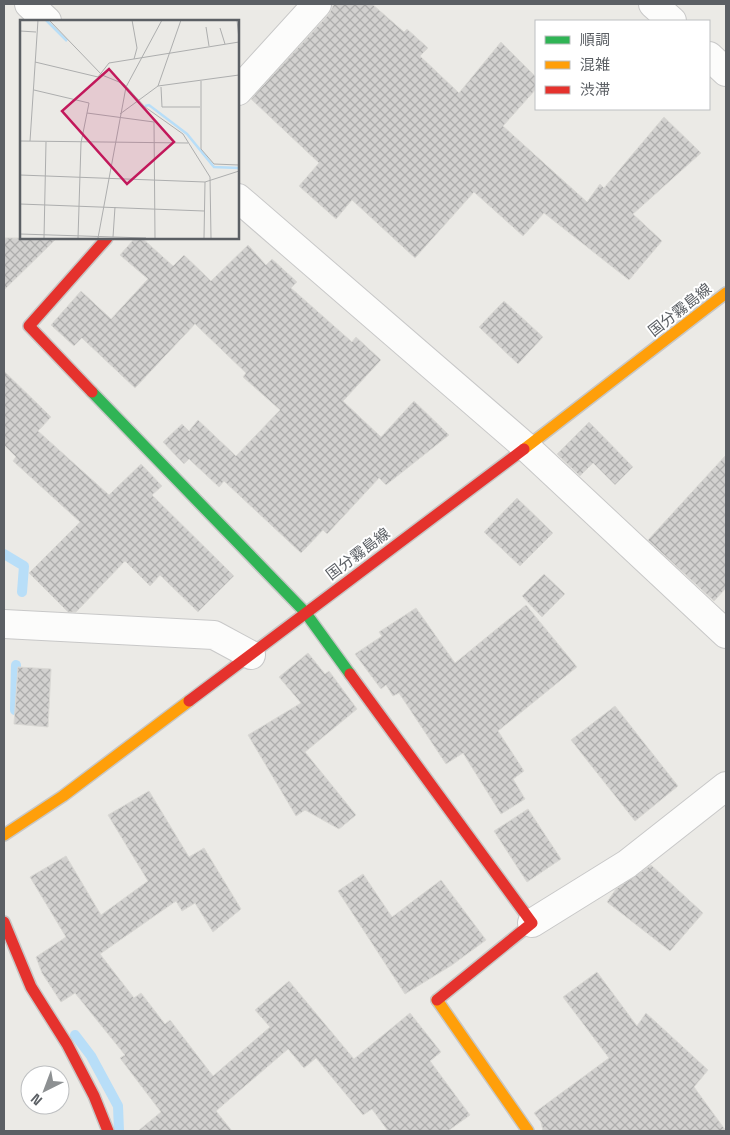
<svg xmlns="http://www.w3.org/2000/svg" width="730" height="1135" viewBox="0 0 730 1135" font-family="'Space Grotesk','Noto Sans JP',sans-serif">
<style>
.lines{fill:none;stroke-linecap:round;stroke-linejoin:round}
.stream{stroke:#b8def8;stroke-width:10}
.building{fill:url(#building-cross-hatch);stroke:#dad9d5}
.street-casing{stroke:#c8c8c8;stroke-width:30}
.fast-casing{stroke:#c7c7c6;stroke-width:14}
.slow-casing{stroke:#c7c7c6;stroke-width:14}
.jam-casing{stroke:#c7c7c6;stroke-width:14}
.street{stroke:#fcfcfb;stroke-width:28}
.fast{stroke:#30b455;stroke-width:11}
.slow{stroke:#ff9f0a;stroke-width:11}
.jam{stroke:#e5322d;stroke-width:11}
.labels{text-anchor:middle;stroke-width:4;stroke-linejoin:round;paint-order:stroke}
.street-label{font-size:15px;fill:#5b5f64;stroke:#fff}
.inset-river{fill:none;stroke:#b8def8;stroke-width:2.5}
.inset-road{fill:none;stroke:#adaeae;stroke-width:1}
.view{fill:#c2185b;fill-opacity:0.15;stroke:#c2185b;stroke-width:2.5}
.inset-edge{fill:none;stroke:#5b5f64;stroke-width:2.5}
</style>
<defs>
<pattern id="building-cross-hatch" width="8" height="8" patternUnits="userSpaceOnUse" patternTransform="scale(1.25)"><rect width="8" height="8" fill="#d2d1cf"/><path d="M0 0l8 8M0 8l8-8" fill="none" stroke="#adadac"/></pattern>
</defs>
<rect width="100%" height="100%" fill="#ebeae6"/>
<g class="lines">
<!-- stream -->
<g class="stream">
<polyline points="4,554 24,566 22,592"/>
<polyline points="15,710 16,665"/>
<polyline points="75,1035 91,1056 118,1106 119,1131"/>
</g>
</g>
<!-- building -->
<g class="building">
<polygon points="334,4 372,4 404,32 407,29 428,48 420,56 459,93 501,42 536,77 536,89 503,126 587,202 600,184 604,188 664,117 701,153 633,214 662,241 629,280 544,213 523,236 474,192 415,258 352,200 336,219 299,186 319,163 251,99 329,14"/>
<polygon points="4,238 57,238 4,290"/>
<polygon points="135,238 142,238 173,266 184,255 211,281 248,245 266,265 272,259 297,282 291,288 352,342 356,337 381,360 343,401 381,437 414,401 449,435 386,485 379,478 327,534 323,530 301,553 224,481 219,487 189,459 184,464 163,442 182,424 189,431 198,420 236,456 280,410 243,377 246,373 195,324 135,388 82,338 74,346 51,325 81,291 111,319 148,279 120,255"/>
<polygon points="504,301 543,337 518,364 479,327"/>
<polygon points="4,371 51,417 38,431 109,495 141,464 162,486 152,495 234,576 198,612 160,575 150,586 125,561 76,612 68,612 29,573 80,522 13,461 16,457 4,445"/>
<polygon points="589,422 633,467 615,485 593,463 580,476 557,454"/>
<polygon points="726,455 726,588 714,601 648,540"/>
<polygon points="517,498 553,533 520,566 484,532"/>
<polygon points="544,574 565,594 542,617 522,596"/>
<polygon points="526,605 577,667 498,731 524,771 513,779 525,799 501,814 463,753 446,764 399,693 393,696 386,685 381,689 355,654 382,636 379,632 416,608 455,663"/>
<polygon points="308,653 325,674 329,671 357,709 305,752 356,815 339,829 305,810 296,816 248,735 301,703 279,677"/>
<polygon points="18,667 51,669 48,727 14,724"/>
<polygon points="615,706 678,786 635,821 571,740"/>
<polygon points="149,791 189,857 204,848 241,909 213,932 195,903 182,911 176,901 100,954 134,998 141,993 165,1024 170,1020 213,1076 270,1027 255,1010 289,981 354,1059 410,1013 441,1052 430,1061 470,1115 448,1131 388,1131 372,1109 363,1115 316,1058 304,1068 288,1049 216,1111 232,1131 138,1131 161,1112 120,1058 125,1055 75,993 61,1002 42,973 36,957 66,937 30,877 66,856 101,915 148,881 108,815"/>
<polygon points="528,809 561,859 527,882 494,831"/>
<polygon points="651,865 703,913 670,951 607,902 616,889"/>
<polygon points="363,874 392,917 441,880 486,940 452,965 405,994 338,891"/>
<polygon points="597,972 637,1026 646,1013 708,1070 694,1087 726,1131 543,1131 541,1122 534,1113 609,1058 563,997"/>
</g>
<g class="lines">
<!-- street casing -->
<g class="street-casing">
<g id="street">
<polyline points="29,4 47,21"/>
<polyline points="653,4 672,21"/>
<polyline points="709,56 726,72"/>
<polyline points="238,91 317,4"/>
<polyline points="238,198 526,447 726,634"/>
<polyline points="4,624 214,635 251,655"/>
<polyline points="532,923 627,864 726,786"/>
</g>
</g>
<!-- fast casing -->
<g class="fast-casing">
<polyline id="fast" points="92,392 305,612 350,674"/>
</g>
<!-- slow casing -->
<g class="slow-casing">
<g id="slow">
<polyline points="524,449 726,293"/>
<polyline points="4,835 63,796 189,701"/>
<polyline points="437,1000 528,1131"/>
</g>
</g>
<!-- jam casing -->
<g class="jam-casing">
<g id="jam">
<polyline points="92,392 29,326 107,238"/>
<polyline points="350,674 532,923 437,1000"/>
<polyline points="189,701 524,449"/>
<polyline points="4,922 31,987 67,1044 94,1096 108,1131"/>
</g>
</g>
<!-- street -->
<use href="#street" class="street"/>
<!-- fast -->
<use href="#fast" class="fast"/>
<!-- slow -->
<use href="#slow" class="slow"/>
<!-- jam -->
<use href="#jam" class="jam"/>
</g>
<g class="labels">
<!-- street labels -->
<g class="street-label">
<text transform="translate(680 310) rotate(-38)" y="5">国分霧島線</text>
<text transform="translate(358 554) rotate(-37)" y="5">国分霧島線</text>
</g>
</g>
<!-- overview -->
<g transform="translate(20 20)">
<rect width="219" height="219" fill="#ebeae6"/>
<path class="inset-river" d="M26,0L47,21M125,86L129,85L167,114L194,147L219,148"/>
<path class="inset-road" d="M29,0L82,55L104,64L125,87L163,114L190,157L191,218M112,0L117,28L114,39M217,0L219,19M186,7L189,26M200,8L205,24M0,11L16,12M15,42L78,57L89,43L219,22M181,61V129L194,144L219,145M138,66L219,55M141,67L142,87H180M14,70L69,83L67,93L134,102L135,218M100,94L138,66L161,0M0,121L168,123M10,121L18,0M0,155L185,162L219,151M0,184L184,191M0,214L126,218M93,217L95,187M24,218L26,122M58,218L61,123L67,93M78,218L106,67L142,0M184,218L185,162"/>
<path class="view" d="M89,49L154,122L107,164L42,91Z"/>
<rect width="219" height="219" class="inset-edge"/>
</g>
<!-- border -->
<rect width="730" height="1135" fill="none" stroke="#5b5f64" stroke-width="10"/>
<!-- legend -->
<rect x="535" y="20" width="175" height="90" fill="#ffffff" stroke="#bdbfc1"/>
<rect x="545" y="36" width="25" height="8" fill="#30b455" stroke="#bdbfc1"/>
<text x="580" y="45" font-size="15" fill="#5b5f64">順調</text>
<rect x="545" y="61" width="25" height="8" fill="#ff9f0a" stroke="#bdbfc1"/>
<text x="580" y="70" font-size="15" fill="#5b5f64">混雑</text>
<rect x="545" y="86" width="25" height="8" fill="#e5322d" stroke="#bdbfc1"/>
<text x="580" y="95" font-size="15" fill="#5b5f64">渋滞</text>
<!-- north arrow -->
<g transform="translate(45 1090) rotate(222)"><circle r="24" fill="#ffffff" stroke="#bdbfc1"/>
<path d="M0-4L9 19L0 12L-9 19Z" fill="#8d9092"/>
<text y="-8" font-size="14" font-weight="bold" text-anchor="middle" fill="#5b5f64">N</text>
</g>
</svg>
